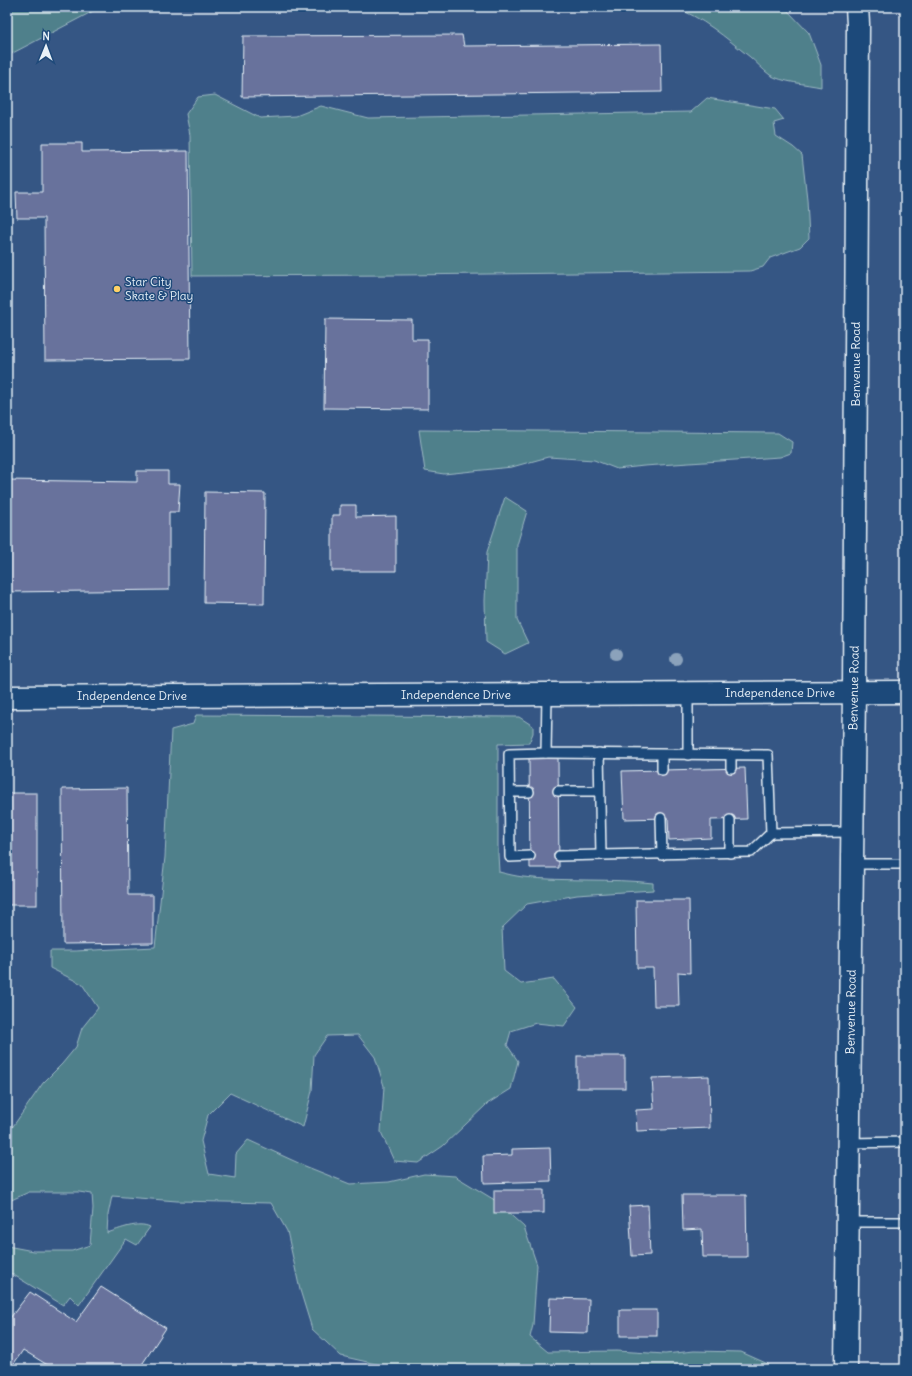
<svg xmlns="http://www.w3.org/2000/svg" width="912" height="1376" viewBox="0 0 912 1376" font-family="Delius,sans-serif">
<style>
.green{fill:#4f808b;stroke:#9cb8c2}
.building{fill:#68729c;stroke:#e8f1f8}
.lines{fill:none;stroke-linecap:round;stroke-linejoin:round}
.lane-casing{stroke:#e8f1f8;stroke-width:12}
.secondary-casing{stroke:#e8f1f8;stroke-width:25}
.lane{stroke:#1f4a7a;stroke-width:9}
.secondary{stroke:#1f4a7a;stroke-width:22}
.tree{fill:#8ba2bb}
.poi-dot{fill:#ffd166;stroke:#1f4a7a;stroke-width:1.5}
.labels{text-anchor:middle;stroke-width:3;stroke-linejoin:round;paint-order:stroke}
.poi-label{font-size:12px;fill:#e8f1f8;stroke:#1f4a7a;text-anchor:start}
.street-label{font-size:12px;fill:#e8f1f8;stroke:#1f4a7a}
</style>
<rect width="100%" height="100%" fill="#355684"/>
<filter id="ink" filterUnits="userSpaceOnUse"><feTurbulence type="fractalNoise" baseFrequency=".025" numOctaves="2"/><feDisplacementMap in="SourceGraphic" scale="8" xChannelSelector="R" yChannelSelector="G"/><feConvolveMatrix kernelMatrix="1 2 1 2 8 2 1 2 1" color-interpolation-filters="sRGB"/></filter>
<g filter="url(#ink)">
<!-- green -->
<g class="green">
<polygon points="7,7 101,7 7,56"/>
<path d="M673,7H781L788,11L809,33L821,65V87C807,84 781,82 770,75C763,70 756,62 750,57C726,38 701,16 673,7Z"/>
<polygon points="215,95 260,118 296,116 321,106 368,118 691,112 707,98 775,109 784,120 774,123 776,136 793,147 802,155 807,199 809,238 800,247 770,258 763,267 750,271 402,275 192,276 190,135 186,114 198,97"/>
<polygon points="419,430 778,433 792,442 791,453 780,457 644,466 617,469 594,460 548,457 512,467 444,474 425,471"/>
<polygon points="505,497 527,511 517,545 517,620 528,643 505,654 486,642 485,601 487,552"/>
<path d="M196,715L519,717L533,726V733L529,743L498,744V854L499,872C507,874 515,876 523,877C566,882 610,878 653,883V890L577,895L527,904L502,928L504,971L521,984L554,979L577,1007L564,1026L536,1023L511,1031L507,1045L518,1061L511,1089L487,1104L443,1146L418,1163L394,1161L381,1132L384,1086L375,1057L358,1035L327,1036L314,1055L312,1091L303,1127L230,1093L208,1115L201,1141L209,1174L235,1178L236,1154L248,1140L305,1166L350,1184L389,1182L424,1174L455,1176L493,1199L524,1227L537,1265L533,1325L530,1337L548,1352L617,1351L665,1354L694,1351L741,1352L768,1364L771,1369H398L341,1356L312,1329L300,1290L287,1231L271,1203L177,1201L112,1196L108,1215L107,1233C120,1229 138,1221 150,1227L137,1245L126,1239L79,1305L70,1296L63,1305L7,1271V1246L33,1251H72L90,1245L93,1208L92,1194L79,1192H29L7,1202V1135L43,1083L62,1064L76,1047L82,1028L98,1008L82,984L50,968V951H75L155,947L165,857L171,730L193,724Z"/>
</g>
<!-- building -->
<g class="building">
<polygon points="462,35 464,46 661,44 662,92 242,97 243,36"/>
<polygon points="42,143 82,143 82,152 188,151 190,359 45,360 44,218 17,218 16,192 42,192"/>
<polygon points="325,319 412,320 412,339 428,339 428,409 324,408"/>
<polygon points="137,471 168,471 168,484 180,484 178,512 169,512 169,590 7,592 7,480 137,482"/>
<polygon points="205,492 265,493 264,604 204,603"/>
<polygon points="340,505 356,505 356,517 396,516 396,571 332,571 332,515 340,515"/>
<polygon points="558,757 559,868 530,868 529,758"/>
<polygon points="745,768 747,819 711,820 711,838 669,840 668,818 624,819 622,771"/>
<polygon points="127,788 128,895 153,895 153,943 63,944 62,789"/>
<rect x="7" y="793" width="30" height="112"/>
<polygon points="636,900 689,900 690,973 678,972 679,1006 654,1006 653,968 637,968"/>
<rect x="577" y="1056" width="48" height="32"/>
<polygon points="709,1076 710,1128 637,1131 636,1110 654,1109 652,1078"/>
<polygon points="550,1148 551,1181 484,1183 483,1156 512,1155 512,1149"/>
<rect x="494" y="1190" width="50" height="23"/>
<polygon points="682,1195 746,1195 747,1257 703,1257 702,1229 683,1230"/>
<polygon points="648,1205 650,1255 632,1256 629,1206"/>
<polygon points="101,1287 166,1328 139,1369 54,1369 23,1350 11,1368 7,1365 7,1344 10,1339 7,1337 7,1322 30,1292 76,1322"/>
<polygon points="550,1298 589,1299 588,1333 549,1332"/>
<rect x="620" y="1310" width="37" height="26"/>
</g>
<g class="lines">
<!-- lane casing -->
<g class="lane-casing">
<g id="lane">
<polyline points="547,695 546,753 768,755 771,833 853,832"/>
<polyline points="599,753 601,855 751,852 771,833"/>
<polyline points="688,755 688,694"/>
<polyline points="731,768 731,755"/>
<polyline points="662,770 662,755"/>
<polyline points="558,791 599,791"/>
<polyline points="510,792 529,792"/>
<polyline points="661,818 662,855"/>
<polyline points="730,853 730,820"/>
<polyline points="530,856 510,857 509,754 546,753"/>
<polyline points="559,856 601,855"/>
<polyline points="852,864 905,864"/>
<polyline points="849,1143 905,1142"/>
<polyline points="848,1222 905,1222"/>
</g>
</g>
<!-- secondary casing -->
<g class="secondary-casing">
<g id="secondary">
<polyline points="7,697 905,692"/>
<polyline points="846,1369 854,692 858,24 857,7"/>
</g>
</g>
<!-- lane -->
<use href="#lane" class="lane"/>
<!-- secondary -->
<use href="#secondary" class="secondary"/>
</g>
<!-- trees -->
<g class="tree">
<circle cx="616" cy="654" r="6"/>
<circle cx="676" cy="659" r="6"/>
</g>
</g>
<!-- markers -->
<circle class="poi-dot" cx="117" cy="289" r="4"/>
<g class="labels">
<!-- poi labels -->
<g class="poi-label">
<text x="125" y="286">Star City<tspan x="125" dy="14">Skate &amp; Play</tspan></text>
</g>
<!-- street labels -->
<g class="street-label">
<text transform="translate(856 364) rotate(-90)" y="4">Benvenue Road</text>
<text transform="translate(854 688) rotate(-89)" y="4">Benvenue Road</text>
<text x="780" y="697">Independence Drive</text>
<text x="456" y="699">Independence Drive</text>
<text x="132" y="700">Independence Drive</text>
<text transform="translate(851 1012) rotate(-89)" y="4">Benvenue Road</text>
</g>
</g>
<!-- margin -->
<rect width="912" height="1376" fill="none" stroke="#1f4a7a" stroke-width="24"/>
<rect x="12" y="12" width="888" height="1352" fill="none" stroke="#e8f1f8" stroke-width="1.5" filter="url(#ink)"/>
<!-- north arrow -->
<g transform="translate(46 46) rotate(1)" stroke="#1f4a7a" stroke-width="3" paint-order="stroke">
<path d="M0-3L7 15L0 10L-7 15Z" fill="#e8f1f8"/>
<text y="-6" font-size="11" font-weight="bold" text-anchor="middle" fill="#e8f1f8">N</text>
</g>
</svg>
